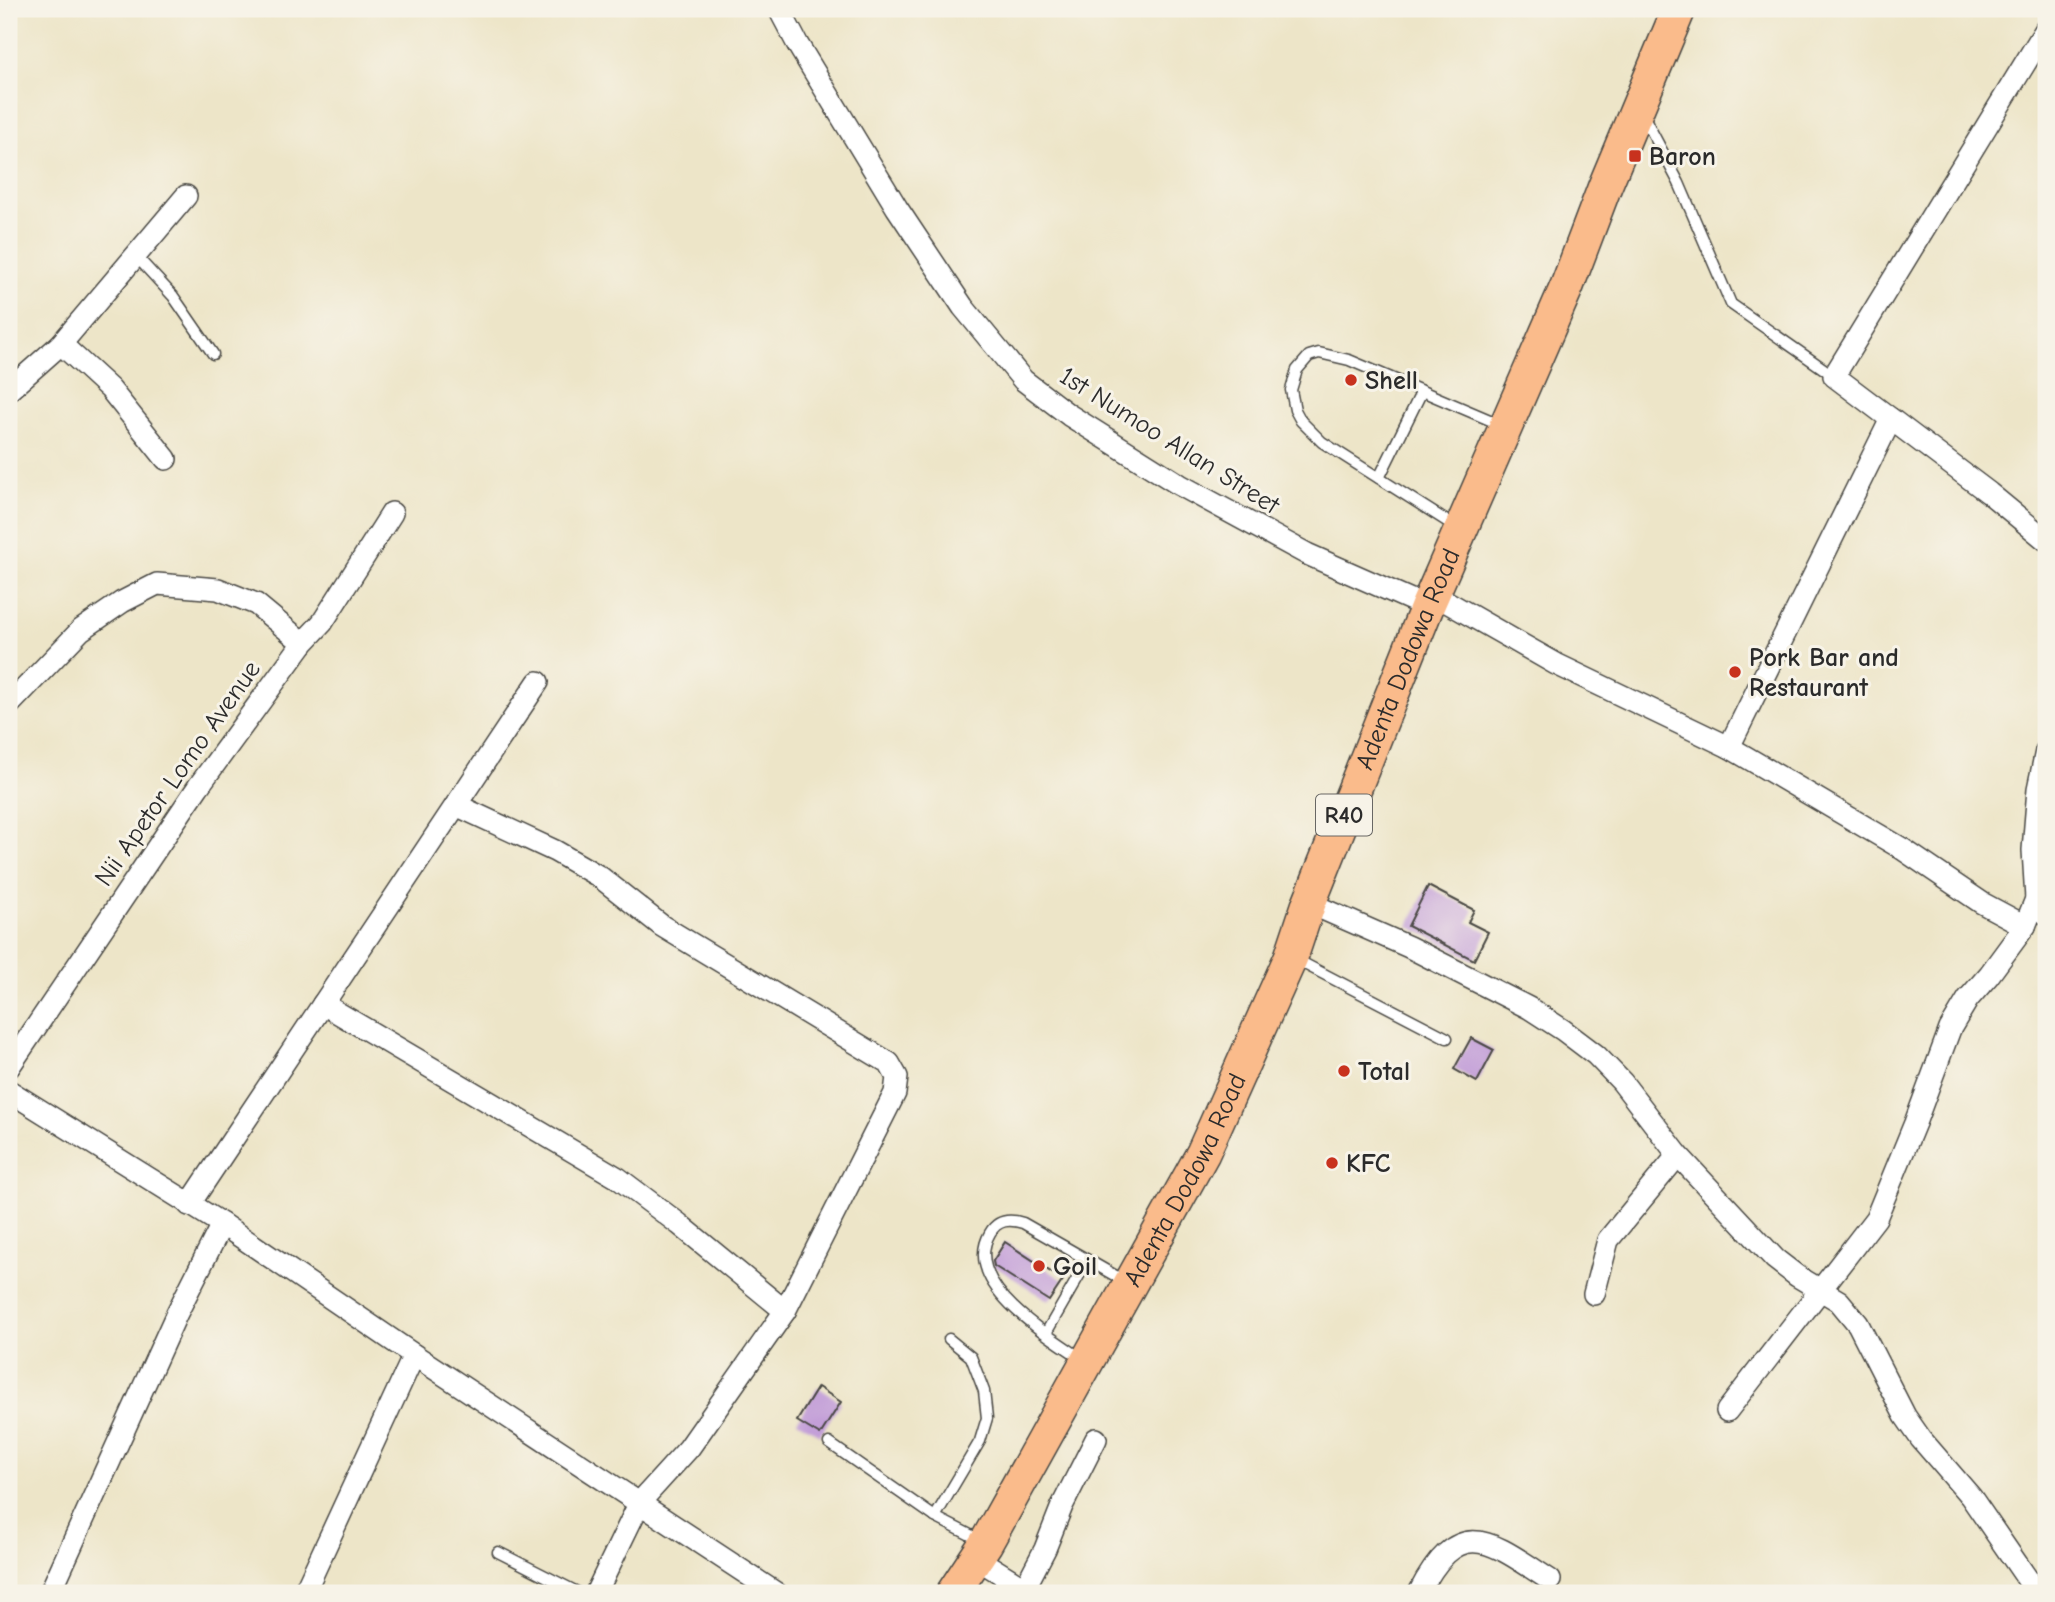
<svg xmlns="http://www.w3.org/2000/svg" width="2055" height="1602" viewBox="0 0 2055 1602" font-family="'Comic Neue',sans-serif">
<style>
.building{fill:#c39fd8}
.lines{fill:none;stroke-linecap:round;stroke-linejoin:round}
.lane-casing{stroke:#484743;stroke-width:13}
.street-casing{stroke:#484743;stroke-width:24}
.primary-casing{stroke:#484743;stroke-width:36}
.lane{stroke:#fff;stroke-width:10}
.street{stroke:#fff;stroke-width:21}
.primary{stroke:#fabb8b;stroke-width:33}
.poi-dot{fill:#c8321e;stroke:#f7f3e8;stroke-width:2.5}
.labels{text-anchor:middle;stroke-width:6;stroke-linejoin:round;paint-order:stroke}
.shield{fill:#f7f3e8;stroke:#686764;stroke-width:2}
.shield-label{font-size:24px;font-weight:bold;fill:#2b2b2b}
.poi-label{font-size:26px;font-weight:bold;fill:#2b2b2b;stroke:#f7f3e8;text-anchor:start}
.street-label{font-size:26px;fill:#2b2b2b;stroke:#f7f3e8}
</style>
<rect width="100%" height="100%" fill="#f7f3e8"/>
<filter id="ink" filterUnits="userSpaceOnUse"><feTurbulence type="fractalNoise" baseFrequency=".0143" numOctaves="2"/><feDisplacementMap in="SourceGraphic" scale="14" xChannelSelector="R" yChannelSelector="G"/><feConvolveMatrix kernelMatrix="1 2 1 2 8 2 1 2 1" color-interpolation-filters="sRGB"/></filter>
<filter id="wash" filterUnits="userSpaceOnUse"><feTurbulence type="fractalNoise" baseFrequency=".00686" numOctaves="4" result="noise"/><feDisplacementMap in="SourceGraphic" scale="28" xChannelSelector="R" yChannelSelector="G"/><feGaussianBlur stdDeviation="1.57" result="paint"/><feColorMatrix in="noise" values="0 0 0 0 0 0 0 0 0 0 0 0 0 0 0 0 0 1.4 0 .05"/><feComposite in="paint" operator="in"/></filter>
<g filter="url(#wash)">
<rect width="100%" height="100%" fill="#ede5c8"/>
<g id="blocks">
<!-- building -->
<g class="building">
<polygon points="1428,886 1474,910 1468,922 1488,932 1474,960 1408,926"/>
<polygon points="1471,1038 1494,1050 1477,1082 1454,1069"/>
<polygon points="1005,1242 1063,1280 1049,1301 994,1266 993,1261"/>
<polygon points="818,1387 841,1402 820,1435 797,1421"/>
</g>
</g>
</g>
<g filter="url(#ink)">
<use href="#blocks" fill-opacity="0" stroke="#484743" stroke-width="2"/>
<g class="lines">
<!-- lane casing -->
<g class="lane-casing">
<g id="lane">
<polyline points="1642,113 1679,183 1731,304 1834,376"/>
<polyline points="135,255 173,296 213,354"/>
<polyline points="1379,478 1422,391"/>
<polyline points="1456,527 1322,442 1301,421 1295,410 1291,390 1297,370 1309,356 1319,353 1349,360 1504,426"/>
<polyline points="1293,958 1447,1038"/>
<polyline points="1046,1333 1088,1260"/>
<path d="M1085,1361C1050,1336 960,1285 990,1233C998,1219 1010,1219 1023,1223L1128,1283"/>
<polyline points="829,1443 935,1517 984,1542"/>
<polyline points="935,1517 980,1441 987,1418 984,1391 971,1357 949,1339"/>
<polyline points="498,1552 579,1593"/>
</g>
</g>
<!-- street casing -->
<g class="street-casing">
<g id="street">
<polyline points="779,9 798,45 897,208 963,307 1023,380 1069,415 1180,485 1307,554 1427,607"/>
<polyline points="2046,29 1834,376 1989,493 2046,540"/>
<polyline points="61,344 110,389 166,459"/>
<polyline points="9,390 61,344 186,196"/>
<polyline points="1433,594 1556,664 1729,747 1901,848 1982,903 2025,926"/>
<polyline points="9,705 81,630 122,602 157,584 218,589 256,604 303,643"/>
<polyline points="1729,747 1891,419"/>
<polyline points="2046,751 2038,789 2033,850 2036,899 2046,914"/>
<polyline points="456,805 555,851 600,877 662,926 889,1063 897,1077 895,1093 785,1311"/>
<polyline points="1309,903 1409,947 1529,1008 1563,1030 1596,1055 1622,1082 1678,1155 1775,1259 1797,1276 1839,1301 1858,1324 1905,1416 1921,1439 1971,1497 2037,1593"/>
<polyline points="323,1004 618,1178 679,1224 785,1311 689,1448 640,1502 596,1593"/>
<polyline points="9,1067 198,787 303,643 322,623 392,513"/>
<polyline points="9,1091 222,1224 414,1355 776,1593"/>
<polyline points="189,1205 538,682"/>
<polyline points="1594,1294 1608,1240 1678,1155"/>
<polyline points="1727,1411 1876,1218 1915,1123 1950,1029 1968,999 1989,975 2025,926 2036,899"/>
<polyline points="976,1558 1024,1588"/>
<polyline points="50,1593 177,1313 222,1224"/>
<polyline points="304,1593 414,1355"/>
<polyline points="1022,1593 1045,1549 1062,1506 1096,1439"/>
<path d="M1419,1593C1460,1513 1490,1541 1550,1580"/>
</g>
</g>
<!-- primary casing -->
<g class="primary-casing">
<g id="primary">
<path id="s1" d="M953,1593L986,1543L1203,1153L1291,957L1309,903L1427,607L1567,286L1605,186L1679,9"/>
</g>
</g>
<!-- lane -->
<use href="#lane" class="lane"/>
<!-- street -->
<use href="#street" class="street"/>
<!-- primary -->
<use href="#primary" class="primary"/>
</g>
</g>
<!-- markers -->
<g class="poi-dot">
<rect x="1628" y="149" width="14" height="14" rx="3.5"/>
<circle cx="1351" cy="380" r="7"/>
<circle cx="1735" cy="672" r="7"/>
<circle cx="1344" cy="1071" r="7"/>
<circle cx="1332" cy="1163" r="7"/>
<circle cx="1039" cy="1266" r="7"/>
</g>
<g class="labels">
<!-- shield labels -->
<rect class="shield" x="1316" y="794.5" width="56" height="41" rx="5"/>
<g class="shield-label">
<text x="1344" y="823">R40</text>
</g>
<!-- poi labels -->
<g class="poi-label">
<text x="1649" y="165">Baron</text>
<text x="1365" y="389">Shell</text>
<text x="1749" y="666">Pork Bar and<tspan x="1749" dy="30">Restaurant</tspan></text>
<text x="1358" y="1080">Total</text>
<text x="1346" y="1172">KFC</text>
<text x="1053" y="1275">Goil</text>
</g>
<!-- street labels -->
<g class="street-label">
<text transform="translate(1170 440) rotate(32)" y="9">1st Numoo Allan Street</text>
<text dy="9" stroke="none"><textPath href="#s1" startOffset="1041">Adenta Dodowa Road</textPath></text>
<text transform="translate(177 773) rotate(-55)" y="9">Nii Apetor Lomo Avenue</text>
<text dy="9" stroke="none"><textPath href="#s1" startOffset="474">Adenta Dodowa Road</textPath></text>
</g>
</g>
<!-- margin -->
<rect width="2055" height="1602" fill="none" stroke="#f7f3e8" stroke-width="35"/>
</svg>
